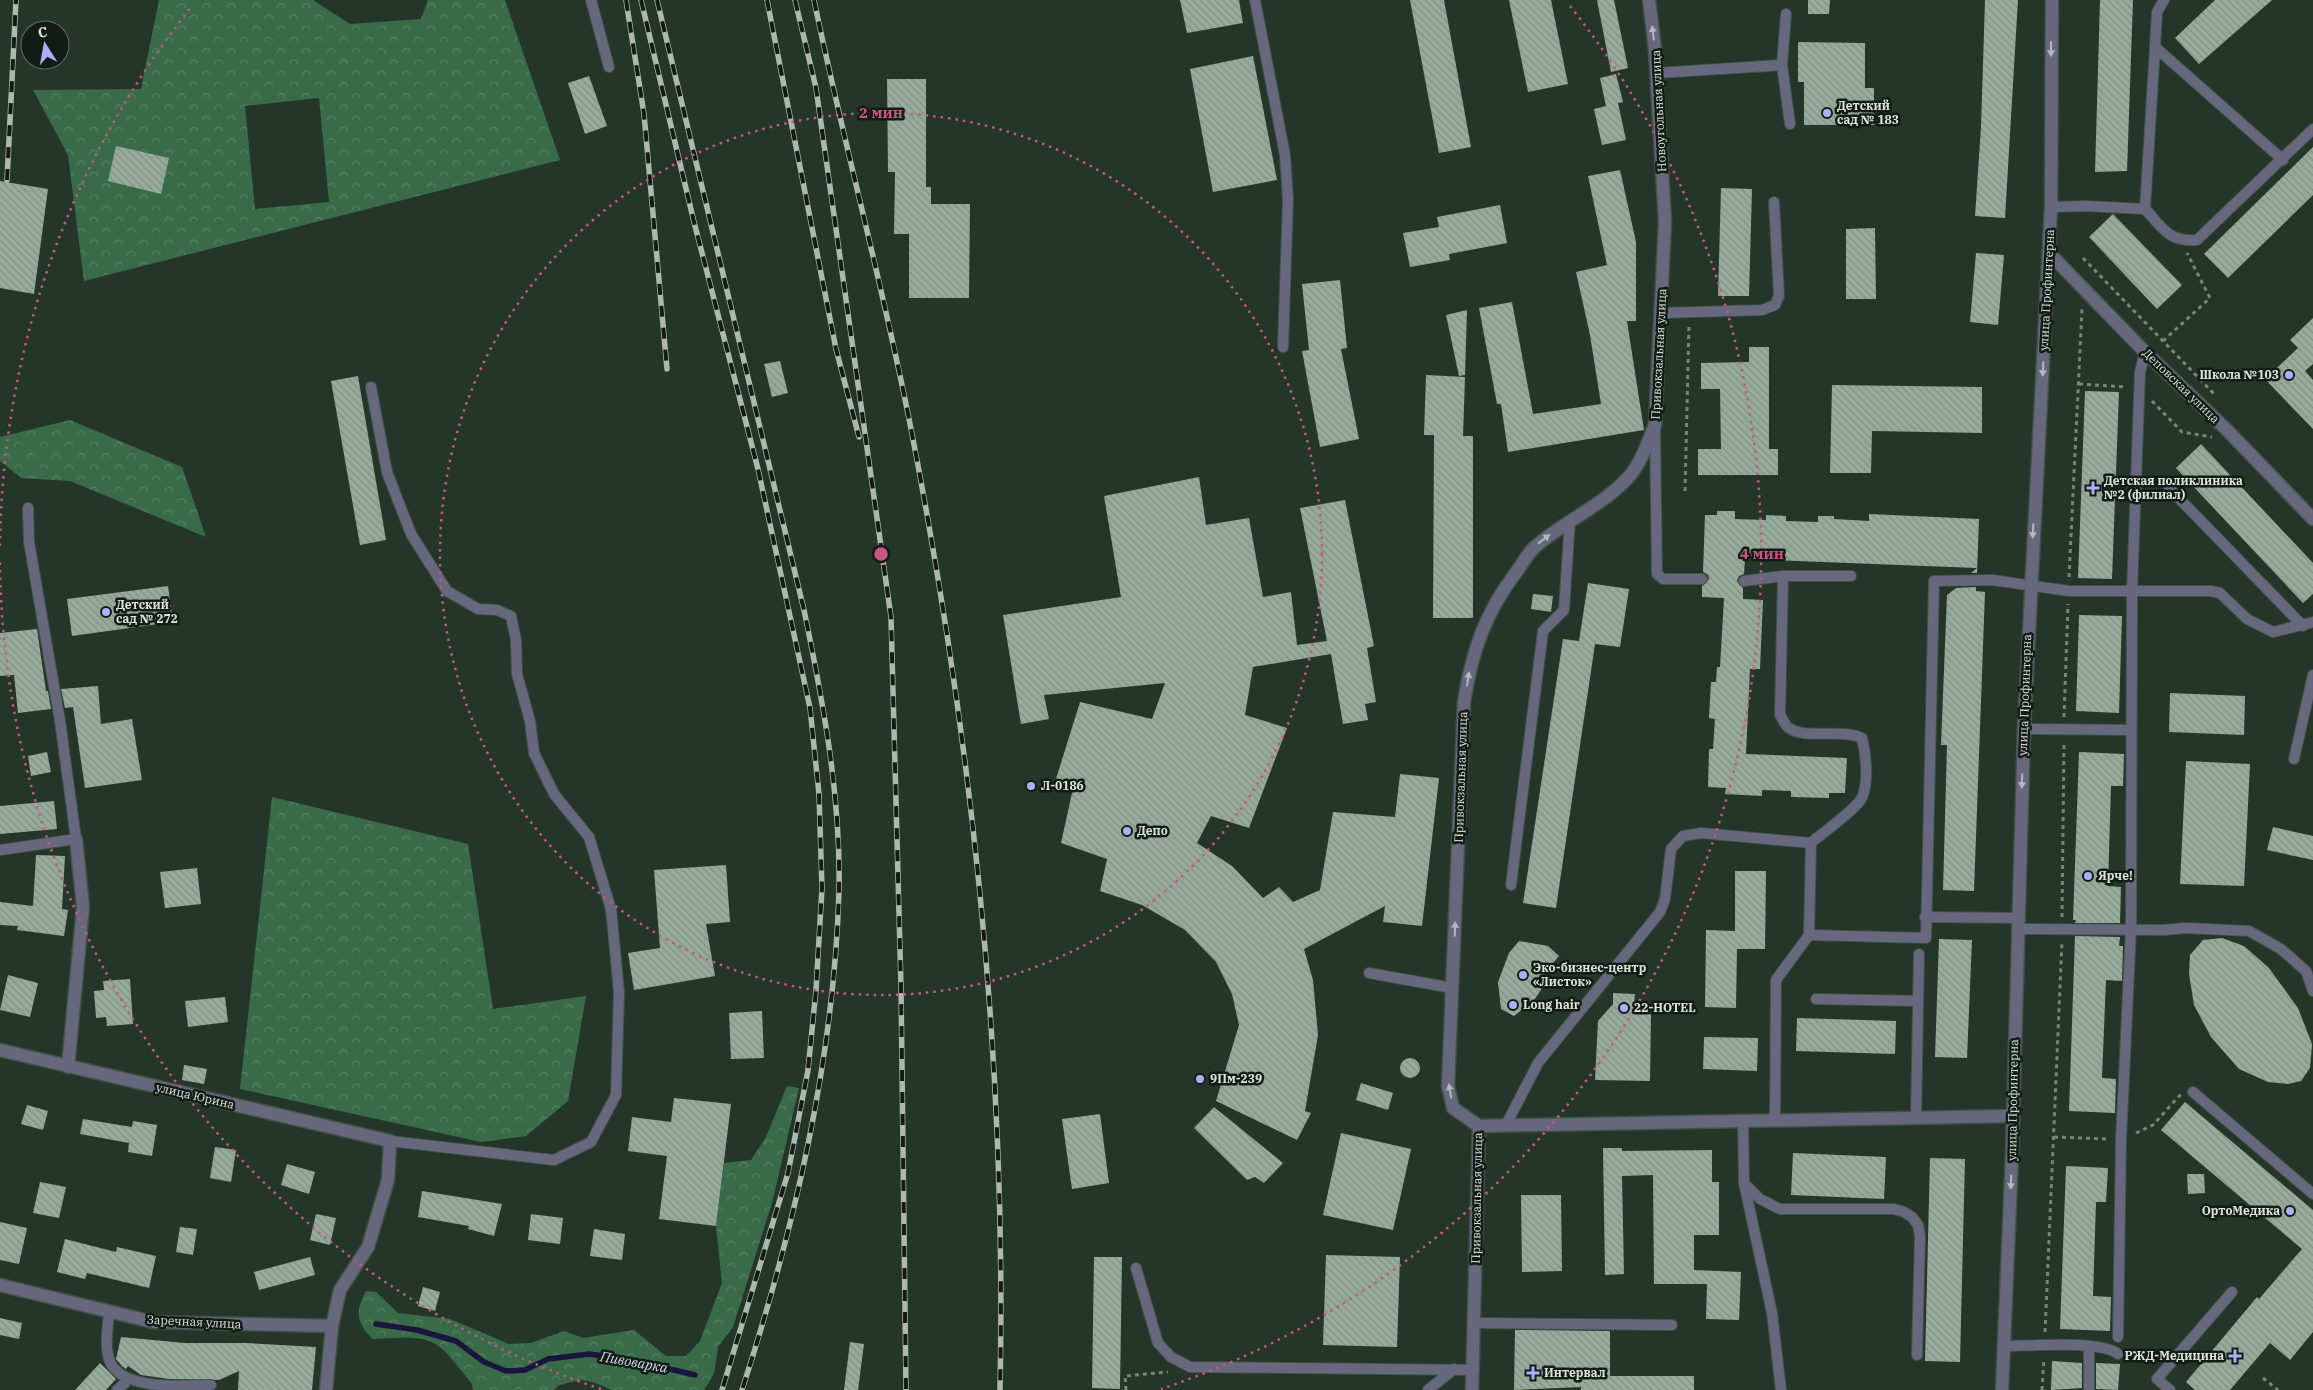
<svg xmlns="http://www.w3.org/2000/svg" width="2313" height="1390" viewBox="0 0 2313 1390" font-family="'IBM Plex Serif',serif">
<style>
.forest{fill:url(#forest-crowns);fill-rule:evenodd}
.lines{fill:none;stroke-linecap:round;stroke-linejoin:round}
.stream{stroke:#1a153f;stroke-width:5.5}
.building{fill:url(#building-back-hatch)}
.service-casing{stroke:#415246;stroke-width:12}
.minor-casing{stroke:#415246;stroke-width:15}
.tertiary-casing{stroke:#415246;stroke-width:15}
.path{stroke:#77867b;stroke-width:3;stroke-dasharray:4 4;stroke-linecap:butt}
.service{stroke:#67687e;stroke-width:10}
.minor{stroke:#67687e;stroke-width:12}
.tertiary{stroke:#67687e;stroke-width:12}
.rail-casing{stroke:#acb9af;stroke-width:5.5}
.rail{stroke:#131b15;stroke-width:4;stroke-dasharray:11;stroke-linecap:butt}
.oneway{fill:#b1b9bb}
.ring{fill:none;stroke:#c95582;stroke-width:2.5;stroke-dasharray:2.5 5}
.poi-dot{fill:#aeaefa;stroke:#131b15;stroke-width:2}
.labels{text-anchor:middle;stroke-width:5;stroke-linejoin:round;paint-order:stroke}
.poi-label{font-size:12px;font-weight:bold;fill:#d9e4dc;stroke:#131b15;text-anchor:start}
.street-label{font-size:12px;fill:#d9e4dc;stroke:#131b15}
.water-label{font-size:14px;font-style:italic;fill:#d5d7f6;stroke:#131b15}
.centre{fill:#c95582;stroke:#131b15;stroke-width:2.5}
.ring-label{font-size:15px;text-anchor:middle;font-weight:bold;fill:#c95582;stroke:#131b15;stroke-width:5;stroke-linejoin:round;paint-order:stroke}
</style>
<defs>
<pattern id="forest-crowns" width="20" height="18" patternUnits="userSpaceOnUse" patternTransform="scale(1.25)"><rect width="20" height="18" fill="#3a6b49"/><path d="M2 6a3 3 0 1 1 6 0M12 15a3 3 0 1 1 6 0" fill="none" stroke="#568063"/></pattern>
<pattern id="building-back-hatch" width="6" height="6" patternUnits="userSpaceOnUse" patternTransform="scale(1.25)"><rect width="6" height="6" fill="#96ab9b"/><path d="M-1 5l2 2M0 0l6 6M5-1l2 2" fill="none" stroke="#819185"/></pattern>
</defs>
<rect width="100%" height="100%" fill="#243629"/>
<!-- forest -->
<g class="forest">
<path d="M159,0H313L350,24L421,19L428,0H505L560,160L84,281L68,155L33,90L141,89ZM319,98L329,202L255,209L245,106Z"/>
<polygon points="70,420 182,467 206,537 70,481 21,478 0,461 0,437"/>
<polygon points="272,797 468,844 493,1009 586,996 568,1101 526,1136 481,1142 240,1089"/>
<path d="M787,1086L799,1088L772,1203L733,1327L718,1347L714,1374L704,1390H612L593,1382L581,1380L559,1385L554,1390H473L472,1384C433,1335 436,1336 373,1339C356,1323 355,1311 366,1291L376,1292L398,1313L450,1319L509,1344L531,1343L564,1331L583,1338L634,1330L666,1356H686L700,1341L722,1283L716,1226L724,1163L751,1160L766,1137Z"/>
</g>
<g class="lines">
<!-- stream -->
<polyline class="stream" points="376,1324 417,1330 456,1341 484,1362 506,1371 525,1370 548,1359 589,1354 632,1360 695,1375"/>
</g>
<!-- building -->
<g class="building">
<polygon points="1180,0 1239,0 1243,23 1187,33"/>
<polygon points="1410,0 1444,0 1471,147 1439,153"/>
<polygon points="1509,0 1551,0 1568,84 1528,92"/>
<polygon points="1597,0 1614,0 1628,68 1611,72"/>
<polygon points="1808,0 1830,0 1829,14 1808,14"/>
<polygon points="1985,0 2018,0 2005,218 1975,216 1981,127"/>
<polygon points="2100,0 2133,0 2127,171 2095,172"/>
<polygon points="2215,0 2272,0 2199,64 2175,38"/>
<polygon points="1798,42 1865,43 1865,88 1874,88 1874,125 1804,125 1804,82 1798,82"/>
<polygon points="1253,56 1277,180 1213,192 1190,69"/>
<polygon points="1616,74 1623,102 1618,103 1626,140 1602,145 1594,109 1606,106 1600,78"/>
<polygon points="589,76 607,126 585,134 568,83"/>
<polygon points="887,79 926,79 926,187 931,187 931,204 970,204 969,298 909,298 909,234 894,234 895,172 888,172"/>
<polygon points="116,146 169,158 161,194 108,181"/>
<polygon points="2313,147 2313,195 2228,278 2204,254"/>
<polygon points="1620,170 1636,242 1636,321 1627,321 1644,430 1508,452 1501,404 1497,404 1479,308 1512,302 1533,414 1601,404 1590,335 1576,272 1607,265 1588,176"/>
<polygon points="0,181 48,189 34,294 0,288"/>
<polygon points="1721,188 1752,189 1749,296 1718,296"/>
<polygon points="1500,205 1507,243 1449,254 1450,260 1410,267 1403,233 1439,227 1437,217"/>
<polygon points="2113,214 2182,285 2157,309 2089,237"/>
<polygon points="1875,228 1876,299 1846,299 1846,229"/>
<polygon points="1976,253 2004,255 1998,325 1970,322"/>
<polygon points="1340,280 1347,348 1341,349 1359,439 1320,447 1302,351 1309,350 1302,284"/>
<polygon points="1467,310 1465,375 1459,376 1446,315"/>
<polygon points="2313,318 2313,364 2305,371 2313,380 2313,429 2265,379 2298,348 2290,340"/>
<polygon points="1749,347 1769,347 1769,449 1778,449 1778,475 1698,475 1698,449 1721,449 1720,389 1701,389 1701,363 1749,362"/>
<polygon points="780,361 788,393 772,397 764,364"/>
<polygon points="1426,375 1465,377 1463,436 1473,436 1473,618 1433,618 1434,435 1424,435"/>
<polygon points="358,376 386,540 360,545 331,381"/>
<polygon points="1832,385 1982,387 1982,433 1872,431 1871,473 1830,473"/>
<polygon points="2085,391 2119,392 2112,579 2078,578"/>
<polygon points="2201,444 2313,563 2313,594 2303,603 2176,468"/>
<polygon points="1199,477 1206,525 1249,518 1263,597 1291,592 1297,645 1327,641 1300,508 1345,500 1374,646 1367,648 1376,702 1365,704 1368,720 1343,724 1331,654 1253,667 1245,715 1287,728 1249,828 1211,816 1197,843 1232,866 1263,898 1279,887 1293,902 1320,890 1333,812 1395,817 1400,774 1439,778 1422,926 1383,922 1385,906 1304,949 1313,980 1318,1035 1305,1111 1311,1113 1297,1140 1216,1101 1239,1025 1232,994 1216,962 1185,930 1142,905 1100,891 1107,859 1061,843 1074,784 1056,779 1080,702 1152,719 1165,683 1044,695 1049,719 1021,724 1003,615 1121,597 1104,496"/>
<polygon points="1717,511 1735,511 1735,519 1766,520 1766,515 1786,516 1786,521 1818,522 1818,516 1834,516 1834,519 1869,521 1869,514 1979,519 1977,573 1971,573 1977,568 1745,559 1744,574 1739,576 1737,581 1743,588 1743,599 1763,600 1760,669 1750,669 1746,754 1847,758 1845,793 1829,793 1829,798 1791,797 1791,791 1762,790 1762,796 1725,794 1726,788 1708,787 1709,749 1713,749 1715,719 1709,718 1711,682 1716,682 1717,667 1720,667 1724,598 1702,597 1702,586 1709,579 1708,575 1703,572 1705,515 1717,515"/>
<polygon points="1588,583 1629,589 1620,647 1595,644 1556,908 1523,903 1563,639 1579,641"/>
<polygon points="168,586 173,622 72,636 67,599"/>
<polygon points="1976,587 1976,591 1985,592 1974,891 1943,890 1947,745 1941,745 1947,595 1956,588"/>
<polygon points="1533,594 1553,596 1551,612 1531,609"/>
<polygon points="2079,615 2122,616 2119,713 2076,711"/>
<polygon points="37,629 46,691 48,691 51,709 18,713 14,675 0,676 0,633"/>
<polygon points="98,686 101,724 132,719 142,780 85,788 73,707 65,708 61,689"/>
<polygon points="2170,693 2245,696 2244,735 2169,732"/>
<polygon points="47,752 51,772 31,776 28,756"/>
<polygon points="2079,752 2124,754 2123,786 2111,786 2108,886 2121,887 2120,923 2075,923 2076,920 2073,920"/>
<polygon points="2186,761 2250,764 2244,886 2180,884"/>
<polygon points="54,801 57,829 0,834 0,806"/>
<polygon points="2273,827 2313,836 2313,860 2267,850"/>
<polygon points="36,855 65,856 62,909 68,910 64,936 17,930 18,926 0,925 0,902 33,906"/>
<polygon points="726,865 730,922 706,924 715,976 634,990 628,953 660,948 654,870"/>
<polygon points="197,868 201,904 165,908 160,872"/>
<polygon points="1735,871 1766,871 1765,949 1737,949 1736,1008 1705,1007 1706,930 1735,931"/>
<polygon points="2075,936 2120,937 2119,946 2123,946 2122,981 2106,980 2102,1078 2116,1079 2115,1113 2069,1111"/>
<polygon points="2222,938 2244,946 2269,968 2298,1008 2312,1044 2310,1068 2301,1081 2288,1084 2268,1082 2239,1069 2211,1037 2194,1005 2189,974 2190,955 2203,940"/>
<polygon points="1939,939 1972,940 1967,1058 1935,1057"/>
<polygon points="1519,941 1548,946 1559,956 1548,969 1541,990 1534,1000 1514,1016 1501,1009 1498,982 1509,953"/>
<polygon points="8,975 38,983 30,1017 0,1010"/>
<polygon points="130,979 133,1024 107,1026 106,1017 96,1018 94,991 104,990 103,981"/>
<polygon points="1613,993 1635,994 1634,1005 1651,1015 1650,1081 1595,1080 1598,1021 1613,1004"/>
<polygon points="225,997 228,1022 188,1027 185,1001"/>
<polygon points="762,1011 764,1058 731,1059 729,1013"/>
<polygon points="1797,1018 1896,1021 1895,1054 1796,1051"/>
<polygon points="1704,1037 1758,1038 1757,1071 1703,1069"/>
<circle cx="1410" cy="1068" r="10"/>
<polygon points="184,1065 207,1069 204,1084 182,1080"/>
<polygon points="1361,1083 1393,1093 1388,1110 1356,1100"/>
<polygon points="674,1098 731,1104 716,1226 659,1219 667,1156 628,1151 632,1117 671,1122"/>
<polygon points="2185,1102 2313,1210 2313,1332 2290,1360 2270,1343 2230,1390 2195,1390 2186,1382 2257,1297 2259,1299 2302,1249 2161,1130"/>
<polygon points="27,1105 48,1111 43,1130 21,1124"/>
<polygon points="1214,1107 1283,1163 1264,1183 1255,1177 1247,1180 1194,1128"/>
<polygon points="1100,1114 1109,1183 1072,1189 1062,1119"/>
<polygon points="83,1119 132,1127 133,1121 157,1125 152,1156 128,1152 129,1143 80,1134"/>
<polygon points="1341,1133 1411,1149 1393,1230 1323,1215"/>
<polygon points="215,1147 236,1150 231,1182 210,1178"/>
<polygon points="1603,1148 1622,1148 1622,1151 1712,1150 1712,1182 1719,1182 1719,1235 1694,1235 1694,1270 1741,1272 1739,1320 1706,1319 1707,1284 1654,1284 1653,1175 1622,1176 1624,1274 1605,1275"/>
<polygon points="1793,1153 1886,1157 1884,1199 1791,1195"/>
<polygon points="1930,1158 1965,1159 1960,1362 1925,1361"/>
<polygon points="287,1164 315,1172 309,1194 281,1185"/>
<polygon points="2066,1166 2108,1168 2106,1202 2096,1202 2093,1296 2111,1297 2110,1331 2060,1329"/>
<polygon points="2187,1174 2204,1174 2205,1193 2188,1194"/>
<polygon points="40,1182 66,1187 59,1218 33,1213"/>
<polygon points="422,1191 502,1204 494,1236 468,1229 469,1226 418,1217"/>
<polygon points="1521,1195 1561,1195 1562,1271 1522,1272"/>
<polygon points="316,1214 336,1218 330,1245 310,1240"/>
<polygon points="531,1214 563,1218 560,1244 528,1240"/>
<polygon points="0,1222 27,1228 19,1264 0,1260"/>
<polygon points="180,1227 197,1229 193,1255 176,1252"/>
<polygon points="594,1229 625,1234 622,1260 590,1256"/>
<polygon points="65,1239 116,1252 117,1247 156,1256 149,1288 87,1273 85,1279 57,1272"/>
<polygon points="1326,1255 1400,1257 1397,1347 1323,1345"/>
<polygon points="310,1257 315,1275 259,1290 254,1272"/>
<polygon points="1094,1257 1122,1257 1120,1389 1092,1388"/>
<polygon points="423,1287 440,1292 435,1311 418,1306"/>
<polygon points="0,1318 22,1323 19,1339 0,1335"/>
<polygon points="1515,1330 1610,1331 1610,1376 1694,1376 1694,1390 1581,1390 1581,1387 1514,1390"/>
<polygon points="121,1337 185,1343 246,1343 316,1347 312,1390 238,1390 239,1371 219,1380 169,1379 141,1375 128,1366 126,1369 122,1366 116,1359"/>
<polygon points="850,1342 864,1344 858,1390 844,1390"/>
<polygon points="2052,1361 2082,1363 2082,1388 2051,1390"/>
<polygon points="100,1363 116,1379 106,1390 75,1390"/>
<polygon points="2096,1363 2120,1364 2118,1390 2096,1389"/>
</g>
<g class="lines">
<!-- service casing -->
<g class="service-casing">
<g id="service">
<polyline points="591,0 609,67"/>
<polyline points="1255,0 1285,155 1288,199 1283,347"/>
<polyline points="2164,0 2157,12 2155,47 2283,160"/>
<polyline points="1786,14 1782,65 1790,124"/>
<polyline points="1657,73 1782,65"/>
<path d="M2051,207L2085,206L2145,209C2163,228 2168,242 2197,240L2313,129"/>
<polyline points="2145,209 2155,47"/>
<polyline points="1662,313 1762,310 1775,305 1779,296 1774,202"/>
<polyline points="371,387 387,472 411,534 447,591 478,609 497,610 511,616 516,640 517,674 530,721 534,753 554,794 589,837 611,909 619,992 616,1095 591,1142 554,1160 390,1141"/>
<polyline points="1655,430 1657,574 1663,579 1702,579"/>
<polyline points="2169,488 2303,626"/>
<polyline points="1783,576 1851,576"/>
<path d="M1744,581L1783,576L1780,715C1783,719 1785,726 1789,728C1806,740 1840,728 1862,738C1866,754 1870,789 1859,802C1846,817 1826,830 1811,843L1809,935L1776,980L1775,1120"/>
<polyline points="2024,729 2131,730"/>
<polyline points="2294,759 2313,675"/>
<polyline points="0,850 76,839 60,721 29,542 28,508"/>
<polyline points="1511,885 1543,631 1564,610 1570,520"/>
<polyline points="1925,917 2017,918"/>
<polyline points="2017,929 2164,930 2186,928 2249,931 2281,949 2306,971 2313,991"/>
<polyline points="1809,935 1926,938 1934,581 1992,580 2069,591 2132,591 2140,372 2145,352"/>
<polyline points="1369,973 1452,988"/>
<polyline points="1816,999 1918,1001"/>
<polyline points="2193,1092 2313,1194"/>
<polyline points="1916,1118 1919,954"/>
<polyline points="1743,1121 1744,1183 1760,1199 1780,1209 1894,1209 1904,1212 1912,1217 1918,1225 1920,1236 1917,1355"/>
<polyline points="1506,1125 1538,1063 1660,912 1665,899 1671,849 1683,836 1701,833 1811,843"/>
<polyline points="1744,1183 1772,1313 1781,1390"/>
<polyline points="1136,1268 1158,1343 1171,1357 1190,1367 1474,1370"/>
<path d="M109,1311C108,1327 104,1347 110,1362C123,1390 179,1386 211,1385"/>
<polyline points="1475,1323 1672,1325"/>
<polyline points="2118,1337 2121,1140 2131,929 2132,591 2211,591 2220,593 2247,619 2273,632 2313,622"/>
<path d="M2004,1346C2028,1346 2101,1340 2118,1354"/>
<polyline points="2089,1346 2089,1390"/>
<polyline points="117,1390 125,1383"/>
<polyline points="1428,1390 1454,1369"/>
<polyline points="2170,1390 2157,1379 2232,1292"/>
</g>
</g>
<!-- minor casing -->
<g class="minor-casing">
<g id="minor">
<polyline points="2049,253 2145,352 2226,429 2313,519"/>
<polyline points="0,1050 390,1141 388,1180 368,1247 340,1290 332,1326 326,1390"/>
<polyline points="68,1067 83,907 76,839"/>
<path d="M1479,1126L1453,1108L1448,1086L1464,702C1472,651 1485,613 1517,571C1523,563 1528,553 1535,547C1564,521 1608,503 1632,473C1643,459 1648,441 1655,425L1665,222L1655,50L1649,0"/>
<polyline points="1479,1126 2013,1116"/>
<polyline points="0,1285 153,1322 332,1326"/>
<polyline points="1472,1390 1479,1126"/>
</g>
</g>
<!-- tertiary casing -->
<g class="tertiary-casing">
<polyline id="tertiary" points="2002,1390 2012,1155 2024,729 2051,207 2052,0"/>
</g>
<!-- path -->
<g class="path">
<polyline points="2083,258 2216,396"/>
<polyline points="2163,341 2210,298 2187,253"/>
<polyline points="2079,384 2127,387"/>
<polyline points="2152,401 2182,432 2212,437"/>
<polyline points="1685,491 1689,324"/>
<polyline points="2069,577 2082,309"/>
<polyline points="2064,717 2068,604"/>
<polyline points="2062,917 2064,741"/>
<polyline points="2136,1133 2153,1125 2181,1094"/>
<polyline points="2054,1137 2108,1139"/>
<polyline points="2045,1332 2062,941"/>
<polyline points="2263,1378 2278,1390"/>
<polyline points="1126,1390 1125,1376 1168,1372"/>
<polyline points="2042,1390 2044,1358"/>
</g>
<!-- service -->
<use href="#service" class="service"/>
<!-- minor -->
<use href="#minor" class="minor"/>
<!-- tertiary -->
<use href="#tertiary" class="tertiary"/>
<!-- rail casing -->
<g class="rail-casing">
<g id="rail">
<polyline points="626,0 644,114 667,369"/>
<polyline points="641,0 694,222 758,469 810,708 819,794 822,888 816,990 808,1070 788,1173 722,1390"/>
<path d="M657,0L804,610C823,702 841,796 839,891C834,1061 794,1229 742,1390"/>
<polyline points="767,0 836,349 859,437"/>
<polyline points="795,0 816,88 891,617 901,987 906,1390"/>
<path d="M814,0C844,145 884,289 912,434C973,748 1007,1070 1000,1390"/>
<polyline points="7,180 16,0"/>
</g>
</g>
<!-- rail -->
<use href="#rail" class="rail"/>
</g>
<!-- one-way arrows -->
<defs><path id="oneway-solid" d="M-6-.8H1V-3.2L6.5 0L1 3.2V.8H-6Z" transform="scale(1.25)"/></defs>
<g class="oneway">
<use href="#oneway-solid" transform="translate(1653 33) rotate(-97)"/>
<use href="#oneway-solid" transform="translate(2051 49) rotate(90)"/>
<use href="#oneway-solid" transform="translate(2043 369) rotate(93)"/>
<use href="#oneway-solid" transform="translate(2033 531) rotate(93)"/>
<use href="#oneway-solid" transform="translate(1544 539) rotate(-38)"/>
<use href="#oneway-solid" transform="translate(1468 679) rotate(-81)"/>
<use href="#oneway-solid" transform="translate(2022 781) rotate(92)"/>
<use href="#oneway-solid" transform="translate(1455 929) rotate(-88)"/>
<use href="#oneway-solid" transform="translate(1450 1091) rotate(-100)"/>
<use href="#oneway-solid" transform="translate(2011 1182) rotate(92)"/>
</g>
<!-- distance rings -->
<g class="ring">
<circle cx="881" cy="554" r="441"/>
<path d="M601 1389A881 881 0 0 1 0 562M0 546A881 881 0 0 1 192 6M1570 6A881 881 0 0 1 1161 1389"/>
</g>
<!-- markers -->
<g class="poi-dot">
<circle cx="1827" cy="113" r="5"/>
<circle cx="2289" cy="375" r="5"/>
<path d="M2090.5 480.5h5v5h5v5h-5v5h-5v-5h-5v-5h5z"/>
<circle cx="106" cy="612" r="5"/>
<circle cx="1031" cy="786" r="5"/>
<circle cx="1127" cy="831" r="5"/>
<circle cx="2088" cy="876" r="5"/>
<circle cx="1523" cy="975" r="5"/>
<circle cx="1513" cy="1005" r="5"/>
<circle cx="1624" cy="1008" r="5"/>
<circle cx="1200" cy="1079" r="5"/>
<circle cx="2290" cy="1211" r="5"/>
<path d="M2232.5 1348.5h5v5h5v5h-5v5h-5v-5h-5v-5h5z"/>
<path d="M1530.5 1365.5h5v5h5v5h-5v5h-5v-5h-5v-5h5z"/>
</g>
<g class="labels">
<!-- poi labels -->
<g class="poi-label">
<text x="1837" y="110">Детский<tspan x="1837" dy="14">сад № 183</tspan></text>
<text x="2279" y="379" text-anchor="end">Школа №103</text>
<text x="2104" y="485">Детская поликлиника<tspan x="2104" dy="14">№2 (филиал)</tspan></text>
<text x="116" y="609">Детский<tspan x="116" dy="14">сад № 272</tspan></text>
<text x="1041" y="790">Л-0186</text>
<text x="1137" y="835">Депо</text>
<text x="2098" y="880">Ярче!</text>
<text x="1533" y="972">Эко-бизнес-центр<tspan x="1533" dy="14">«Листок»</tspan></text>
<text x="1523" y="1009">Long hair</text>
<text x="1634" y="1012">22-HOTEL</text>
<text x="1210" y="1083">9Пм-239</text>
<text x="2280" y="1215" text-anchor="end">ОртоМедика</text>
<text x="2224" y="1360" text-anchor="end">РЖД-Медицина</text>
<text x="1544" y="1377">Интервал</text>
</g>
<!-- street labels -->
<g class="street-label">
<text transform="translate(1659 111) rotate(-93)" y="4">Новоугольная улица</text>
<text transform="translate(2047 290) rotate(-87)" y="4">улица Профинтерна</text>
<text transform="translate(1659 354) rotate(-87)" y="4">Привокзальная улица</text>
<text transform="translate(2181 386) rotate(44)" y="4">Деповская улица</text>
<text transform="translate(2025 695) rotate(-88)" y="4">улица Профинтерна</text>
<text transform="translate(1461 777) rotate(-88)" y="4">Привокзальная улица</text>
<text transform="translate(195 1096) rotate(13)" y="4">улица Юрина</text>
<text transform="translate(2013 1100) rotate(-89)" y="4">улица Профинтерна</text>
<text transform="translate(1477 1198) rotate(-89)" y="4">Привокзальная улица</text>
<text transform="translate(194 1322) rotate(3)" y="4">Заречная улица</text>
</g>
<!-- water labels -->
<g class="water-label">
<text transform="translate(634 1362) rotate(10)" y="5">Пивоварка</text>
</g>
</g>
<circle cx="881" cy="554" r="8" class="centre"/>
<g class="ring-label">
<text x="881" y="118">2 мин</text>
<text x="1762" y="559">4 мин</text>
</g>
<!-- north arrow -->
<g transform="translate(45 45) rotate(349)"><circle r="24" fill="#131b15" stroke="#626b65"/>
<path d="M0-4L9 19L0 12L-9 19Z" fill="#aeaefa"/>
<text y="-8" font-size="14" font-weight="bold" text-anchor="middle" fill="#d9e4dc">С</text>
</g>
</svg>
